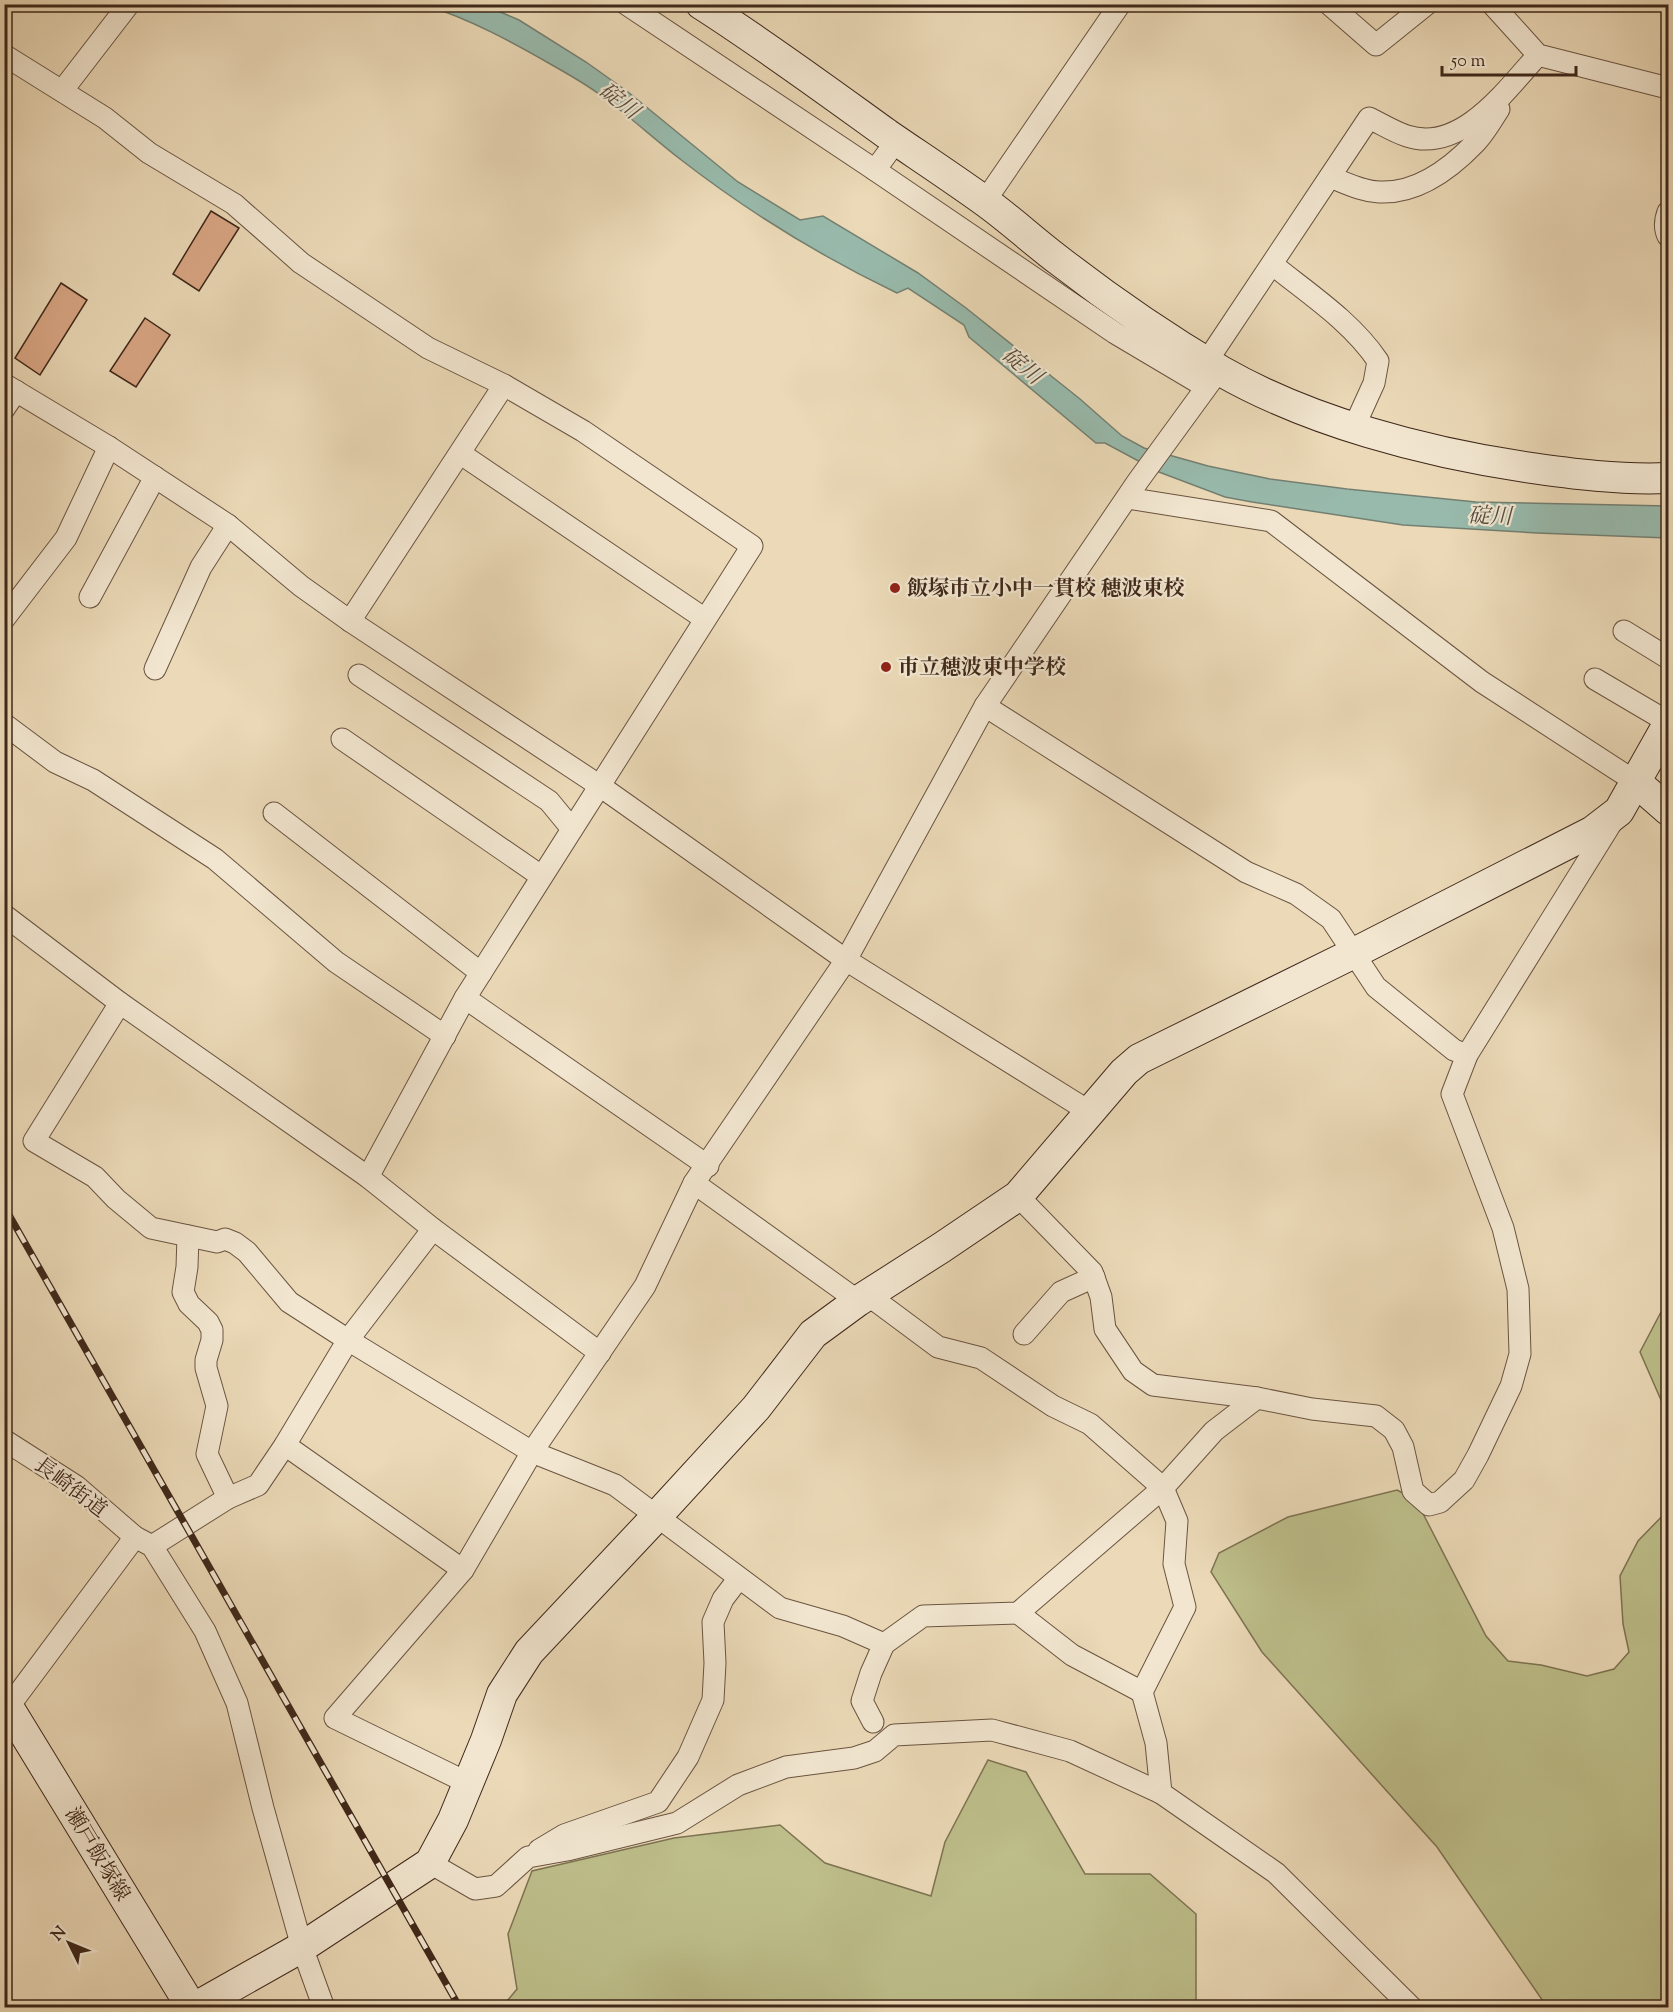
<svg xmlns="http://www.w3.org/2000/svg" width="1673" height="2012" viewBox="0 0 1673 2012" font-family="'Sorts Mill Goudy','Noto Serif JP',serif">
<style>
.green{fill:#bdbe8a;stroke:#7e7352;stroke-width:1.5}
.water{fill:#98baac;stroke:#748072;stroke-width:1.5}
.building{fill:#d9a785;stroke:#3f281a;stroke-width:1.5}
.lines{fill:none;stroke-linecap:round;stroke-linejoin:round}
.street-casing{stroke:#6a5441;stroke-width:23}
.secondary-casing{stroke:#3f281a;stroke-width:32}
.street{stroke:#f2e6d0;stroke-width:21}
.secondary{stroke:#f2e6d0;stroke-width:30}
.rail-casing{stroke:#3f281a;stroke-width:7}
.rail{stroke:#f2e6d0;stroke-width:4.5;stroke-dasharray:14;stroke-linecap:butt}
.poi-dot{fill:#8f2418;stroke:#f2e6d0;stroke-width:2}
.labels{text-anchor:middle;stroke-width:4.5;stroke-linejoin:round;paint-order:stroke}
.poi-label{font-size:21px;font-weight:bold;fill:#3f281a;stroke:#f2e6d0;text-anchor:start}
.street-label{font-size:21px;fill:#3f281a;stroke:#f2e6d0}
.water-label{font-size:22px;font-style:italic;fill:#554c3e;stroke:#f2e6d0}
</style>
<rect width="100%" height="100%" fill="#ebd9b7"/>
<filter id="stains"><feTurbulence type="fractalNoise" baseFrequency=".00333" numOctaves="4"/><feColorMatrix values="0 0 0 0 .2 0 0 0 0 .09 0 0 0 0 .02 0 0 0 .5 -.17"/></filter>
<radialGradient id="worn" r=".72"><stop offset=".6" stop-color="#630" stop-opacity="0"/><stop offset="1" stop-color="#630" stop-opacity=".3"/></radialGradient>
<!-- green -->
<g class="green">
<polygon points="1668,1309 1668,1416 1640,1352 1661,1312"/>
<polygon points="1397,1490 1416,1500 1486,1636 1508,1661 1541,1665 1587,1676 1614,1669 1629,1652 1623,1624 1620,1576 1638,1541 1668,1510 1668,2007 1547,2007 1437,1847 1262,1652 1211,1572 1219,1553 1288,1517"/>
<polygon points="988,1760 1026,1772 1085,1874 1150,1874 1196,1914 1196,2007 502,2007 517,1989 508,1934 532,1871 674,1838 780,1825 825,1863 931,1896 945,1842"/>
</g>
<!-- water -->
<path class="water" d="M425,5H484L519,20L586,62L628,92L738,182L800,220L823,216L918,273L966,308L1080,399L1122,436L1144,448L1208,466L1270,479L1347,489L1476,502L1668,506V538L1537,533L1403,525L1252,502L1225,497L1159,472L1105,443H1096L969,337L964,325L908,288L897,293C820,256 747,211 680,159C653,138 627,114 599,94C584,83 568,74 552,65C512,42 470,19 425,5Z"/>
<!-- building -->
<g class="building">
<polygon points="211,211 239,228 199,291 173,274"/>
<polygon points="61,283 87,300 40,375 15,358"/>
<polygon points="145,318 170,335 136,387 110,371"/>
</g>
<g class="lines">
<!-- street casing -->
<g class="street-casing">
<g id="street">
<polyline points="626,4 875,170 897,140"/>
<polyline points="1329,4 1376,45 1427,4"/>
<polyline points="1492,4 1538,55 1668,88"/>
<polyline points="4,55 105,118 149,153 234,204 301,263 428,348 504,385 350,621"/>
<polyline points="62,91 129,4"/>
<polyline points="875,170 1115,333 1206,387"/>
<path d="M1330,177C1346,183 1361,191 1379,192C1416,194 1450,169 1475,143C1484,134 1492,120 1499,109"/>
<polyline points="985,201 1120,4"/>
<path d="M1668,212C1665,220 1664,228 1668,236"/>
<path d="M1273,265C1309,294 1352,322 1378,361L1374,383L1354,427"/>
<path d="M1207,361L1369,118C1382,124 1394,132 1407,136C1461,154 1507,89 1538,55"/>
<polyline points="4,384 109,447 228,525 301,586 350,621 600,786 846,960 1090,1112"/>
<polyline points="4,409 16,391"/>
<polyline points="461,454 705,619"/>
<polyline points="1127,498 1271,521 1482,682 1636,782"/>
<polyline points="90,597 155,477"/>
<polyline points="4,619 66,538 109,447"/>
<polyline points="1624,631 1668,658"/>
<polyline points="155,669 201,567 228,525"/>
<polyline points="359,675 549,801 572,829"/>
<polyline points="1595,679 1668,722"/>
<polyline points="985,706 1246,872 1296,894 1331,919 1376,987 1454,1050 1467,1055"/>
<polyline points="4,724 55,762 93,780 215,859 336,962 445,1036"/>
<polyline points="342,739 541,876"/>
<polyline points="274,813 481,973"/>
<polyline points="4,915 120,1003 368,1177 433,1229 600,1353"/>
<polyline points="465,998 708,1166"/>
<polyline points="120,1003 34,1141 95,1177 116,1199 151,1228 217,1242 225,1239 235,1243 247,1252 289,1302 348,1340 532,1452 615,1485 780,1608 843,1626 884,1644 923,1616 1018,1613 1163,1488 1214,1431 1257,1398"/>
<polyline points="368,1177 465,998 752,546 583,431 504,385"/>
<polyline points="694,1183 858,1301"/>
<polyline points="1018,1196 1092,1272 1101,1297 1105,1329 1133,1371 1153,1385 1257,1398 1312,1409 1376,1416 1394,1430 1403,1447 1413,1491 1429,1505 1440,1502 1464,1480 1478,1455 1511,1386 1520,1354 1518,1289 1503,1228 1452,1094 1467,1055 1612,822"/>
<polyline points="188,1236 187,1267 183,1292 189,1304 208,1322 212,1330 212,1340 206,1360 206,1368 217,1406 207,1454 228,1498"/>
<polyline points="868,1295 938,1347 981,1358 1053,1406 1090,1424 1163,1488 1177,1521 1174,1564 1185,1607 1142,1692 1156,1743 1161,1793"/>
<polyline points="1024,1334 1061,1292 1094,1277"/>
<polyline points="4,1440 76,1486 135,1537 152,1546 205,1631 237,1703 263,1808 302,1947 324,2008"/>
<polyline points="285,1445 463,1570"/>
<polyline points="152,1546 228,1498 258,1485 285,1445 348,1340 433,1229"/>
<polyline points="1018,1613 1072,1655 1142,1692"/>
<polyline points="4,1713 135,1537"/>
<polyline points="873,1722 862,1701 871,1673 884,1644"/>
<polyline points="468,1783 335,1718 463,1570 532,1452 645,1286 694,1183 846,960 985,706 1138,481 1219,370"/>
<polyline points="539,1850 564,1835 658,1802 688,1757 713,1700 715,1663 713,1622 723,1599 739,1578"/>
<polyline points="430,1863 475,1889 496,1886 528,1857 567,1850 677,1823 738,1785 786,1767 854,1758 875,1751 894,1735 992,1730 1070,1751 1161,1793 1276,1873 1412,2008"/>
</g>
</g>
<!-- secondary casing -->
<g class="secondary-casing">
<g id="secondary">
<path d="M701,4C765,45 826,90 887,134C919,156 951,177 983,200C1010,219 1034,242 1061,262C1110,300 1167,339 1221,371C1310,422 1425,452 1525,467C1573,474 1620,480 1668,478"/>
<polyline points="1636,782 1668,810"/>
<polyline points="4,1700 192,2008"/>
<polyline points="194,2008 302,1947 430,1863 453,1820 486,1740 502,1694 529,1652 656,1517 756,1408 813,1334 858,1301 941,1248 1018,1196 1124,1072 1139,1059 1352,954 1593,831 1619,811 1668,724"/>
</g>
</g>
<!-- street -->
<use href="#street" class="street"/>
<!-- secondary -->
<use href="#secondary" class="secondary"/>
<!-- rail casing -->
<g class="rail-casing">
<polyline id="rail" points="4,1206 460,2008"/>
</g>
<!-- rail -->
<use href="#rail" class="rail"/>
</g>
<!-- markers -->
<g class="poi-dot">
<circle cx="895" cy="588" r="6"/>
<circle cx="886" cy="667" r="6"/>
</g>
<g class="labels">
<!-- poi labels -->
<g class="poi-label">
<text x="907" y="595">飯塚市立小中一貫校 穂波東校</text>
<text x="898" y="674">市立穂波東中学校</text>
</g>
<!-- street labels -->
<g class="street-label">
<text transform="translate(71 1487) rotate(37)" y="7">長崎街道</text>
<text transform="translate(98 1854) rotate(59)" y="7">瀬戸飯塚線</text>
</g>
<!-- water labels -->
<g class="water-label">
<text transform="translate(620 100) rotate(38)" y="8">碇川</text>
<text transform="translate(1023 365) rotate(39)" y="8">碇川</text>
<text transform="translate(1490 515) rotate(1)" y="8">碇川</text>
</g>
</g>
<!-- margin -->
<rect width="1673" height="2012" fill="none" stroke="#ebd9b7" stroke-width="24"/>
<rect x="6" y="6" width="1661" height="2000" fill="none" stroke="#3f281a" stroke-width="3"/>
<rect x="12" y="12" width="1649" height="1988" fill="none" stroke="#3f281a" stroke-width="1.5"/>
<!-- north arrow -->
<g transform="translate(69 1943) rotate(313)" stroke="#f2e6d0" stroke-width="4.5" paint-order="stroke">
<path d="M0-4.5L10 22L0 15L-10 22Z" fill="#3f281a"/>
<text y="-9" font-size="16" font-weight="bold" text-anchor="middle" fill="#3f281a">N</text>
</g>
<!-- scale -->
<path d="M1442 66v9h134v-9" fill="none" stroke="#3f281a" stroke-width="3"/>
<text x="1451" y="66" font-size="18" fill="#3f281a" stroke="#f2e6d0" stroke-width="4.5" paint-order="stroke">50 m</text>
<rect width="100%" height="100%" filter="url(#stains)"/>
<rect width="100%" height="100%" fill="url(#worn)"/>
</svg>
